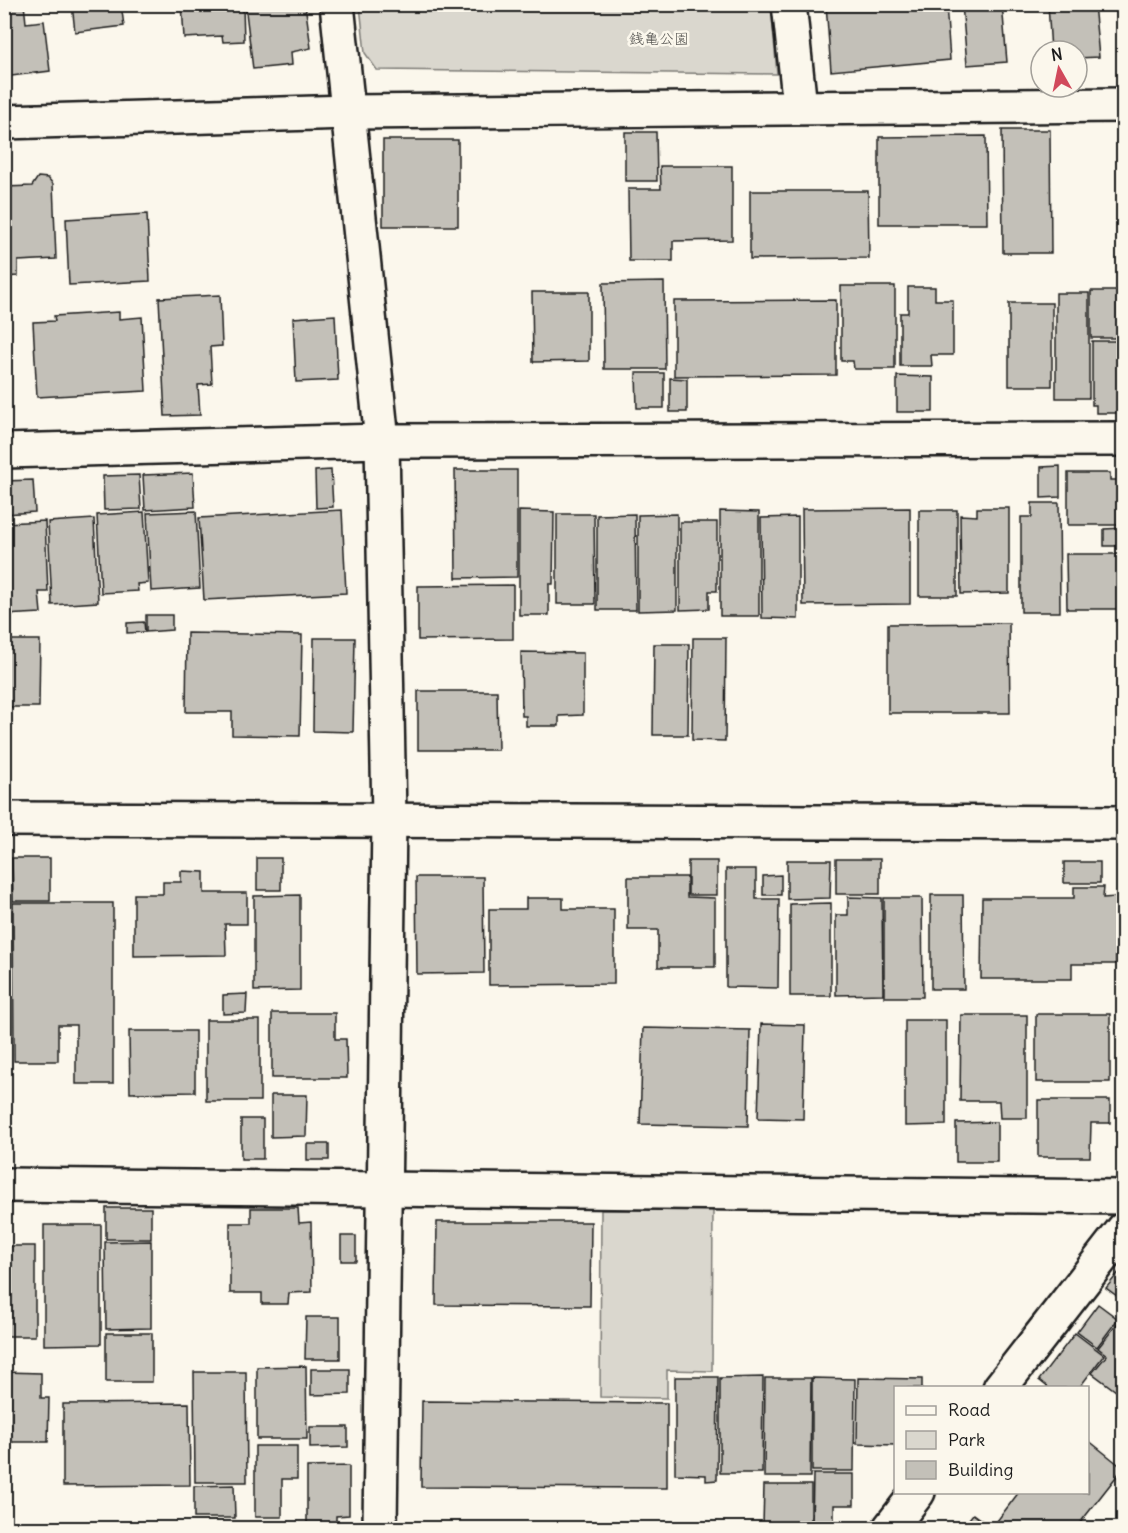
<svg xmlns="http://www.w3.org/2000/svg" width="1128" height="1533" viewBox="0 0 1128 1533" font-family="Delius,'Klee One',sans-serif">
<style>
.green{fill:#dad7ce;stroke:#7b7a75;stroke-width:1.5}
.building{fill:#c3c0b8;stroke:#1c1c1c;stroke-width:1.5}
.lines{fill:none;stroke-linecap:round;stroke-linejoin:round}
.street-casing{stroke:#1c1c1c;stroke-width:38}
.street{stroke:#fbf7ec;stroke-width:33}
.labels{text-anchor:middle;stroke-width:5;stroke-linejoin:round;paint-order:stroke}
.park-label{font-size:15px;fill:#555451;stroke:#fbf7ec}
</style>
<rect width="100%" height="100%" fill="#fbf7ec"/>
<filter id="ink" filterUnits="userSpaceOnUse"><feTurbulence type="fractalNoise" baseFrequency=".0167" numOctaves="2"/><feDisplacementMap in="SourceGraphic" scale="12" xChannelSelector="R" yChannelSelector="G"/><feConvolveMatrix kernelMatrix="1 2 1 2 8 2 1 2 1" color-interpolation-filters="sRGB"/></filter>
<g filter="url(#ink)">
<!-- green -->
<g class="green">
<polygon points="360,5 771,5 777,74 377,70 365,53"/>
<polygon points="601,1210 713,1210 712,1371 667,1370 667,1398 600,1397"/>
</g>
<!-- building -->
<g class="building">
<polygon points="4,4 24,4 26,23 44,21 50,71 4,77"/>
<polygon points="72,4 121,4 124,26 75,32"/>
<polygon points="182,4 236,4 236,8 243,7 244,41 223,42 222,36 184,38"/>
<polygon points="245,4 305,4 311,48 291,52 292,65 253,69"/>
<polygon points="826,4 946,4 950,60 831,71"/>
<polygon points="962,4 1002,4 1007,62 967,65"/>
<polygon points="1048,4 1094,4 1099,57 1077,58 1077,51 1051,51"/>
<polygon points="1002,130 1050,130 1051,253 1003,253"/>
<polygon points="625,132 656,132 657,181 625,181"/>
<polygon points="986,136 987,224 879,224 879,137"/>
<rect x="383" y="140" width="75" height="86"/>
<polygon points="660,166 732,166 732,240 673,241 673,261 629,261 628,189 661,189"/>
<polygon points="38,177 48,178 53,184 56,259 18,261 18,276 4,277 4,187 32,186"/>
<polygon points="750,191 868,191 869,258 750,259"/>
<polygon points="147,214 150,281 69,285 66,219"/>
<polygon points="664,282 665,369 604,369 603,283"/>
<polygon points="841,286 895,286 895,369 854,369 853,361 841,361"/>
<polygon points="908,287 935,287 935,300 953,300 953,355 931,355 932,366 900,366 900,313 908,313"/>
<rect x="1091" y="291" width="33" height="47"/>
<polygon points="532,292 589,292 589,361 533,362"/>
<rect x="1056" y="293" width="33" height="105"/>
<polygon points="220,295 222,346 210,347 212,384 198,385 200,415 165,416 159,298"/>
<polygon points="836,300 836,375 674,376 674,301"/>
<rect x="1009" y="303" width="43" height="83"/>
<polygon points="119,312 119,319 142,317 146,391 37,397 33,322 55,321 54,316"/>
<polygon points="335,315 338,380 296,382 293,318"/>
<polygon points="1092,341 1124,341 1124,405 1120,405 1120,413 1096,413 1096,405 1092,405"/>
<polygon points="636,373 664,373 664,408 637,408"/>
<polygon points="897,376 933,377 933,412 897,412"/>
<polygon points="670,378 687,379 687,412 670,412"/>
<polygon points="1060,466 1060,497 1041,498 1041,467"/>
<polygon points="331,470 333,507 316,508 315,471"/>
<polygon points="455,470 517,470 517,577 456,578"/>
<polygon points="193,473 195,507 145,510 143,475"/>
<polygon points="1068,473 1110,473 1110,480 1124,480 1124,525 1068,525"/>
<polygon points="139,475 141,509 104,510 103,476"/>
<polygon points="33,480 35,512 4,514 4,481"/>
<polygon points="1032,503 1059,503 1060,612 1021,612 1021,517 1032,517"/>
<polygon points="910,508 910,604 803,605 802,509"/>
<polygon points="977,508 1009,508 1009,593 961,594 960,515 977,516"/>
<polygon points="342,510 346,593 204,600 199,518"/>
<rect x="919" y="510" width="38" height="86"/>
<polygon points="196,511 200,588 151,591 147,513"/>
<polygon points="519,511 554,512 553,584 549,584 549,615 519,615"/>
<polygon points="720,511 759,512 759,616 720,616"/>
<polygon points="144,512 148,583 137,584 138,591 101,593 97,515"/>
<polygon points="557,514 594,514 595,604 557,604"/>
<polygon points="635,514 636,610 597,610 597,515"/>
<polygon points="677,514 677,610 638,611 638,515"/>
<polygon points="798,517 798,619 762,618 761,518"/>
<polygon points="94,519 98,602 52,605 48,522"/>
<polygon points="45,521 48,592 39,592 41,613 4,615 4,523"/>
<polygon points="680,522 717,522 717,591 709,591 709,609 680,610"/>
<polygon points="1124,528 1124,546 1104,546 1104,529"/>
<polygon points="1066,554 1124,554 1124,609 1067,609"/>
<polygon points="513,585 513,639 418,640 418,586"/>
<polygon points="146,615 172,615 172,630 146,632"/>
<polygon points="144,622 145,632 127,633 127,623"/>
<polygon points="1009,623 1010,713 888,713 888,624"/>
<polygon points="187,633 302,635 300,736 232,735 232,712 186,712"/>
<polygon points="314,638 355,638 353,732 313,731"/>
<polygon points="693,638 726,638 725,741 692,740"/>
<polygon points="4,640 40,640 39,707 4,707"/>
<polygon points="654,644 689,644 688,735 653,735"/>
<polygon points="521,652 583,653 583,715 559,716 559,726 526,726 526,716 522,716"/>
<polygon points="418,691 497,691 498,750 418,750"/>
<polygon points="12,858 50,858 50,901 13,901"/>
<rect x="257" y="858" width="24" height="32"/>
<rect x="836" y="859" width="44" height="35"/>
<polygon points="787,860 831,860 830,898 787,899"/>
<rect x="688" y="861" width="29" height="34"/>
<rect x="1064" y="862" width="36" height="21"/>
<polygon points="726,869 756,869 756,899 779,899 778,988 726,987"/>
<polygon points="181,871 204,872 204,893 247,893 247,924 225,924 226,955 134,956 134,894 163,894 163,882 181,882"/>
<polygon points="781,875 781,895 763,895 763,876"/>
<polygon points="416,877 483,877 484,973 417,974"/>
<polygon points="628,877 687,877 687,897 715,898 715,967 658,967 658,930 628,930"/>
<polygon points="1074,887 1104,887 1103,898 1116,897 1116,964 1072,964 1072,979 981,979 982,898 1074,898"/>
<polygon points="300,895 300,990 254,991 254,896"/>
<polygon points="931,895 963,895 964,989 931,989"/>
<polygon points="848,897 882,898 883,994 836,995 836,915 848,915"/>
<polygon points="526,898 563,898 563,909 614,909 614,984 489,985 489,909 526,909"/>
<polygon points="884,898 922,898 923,997 884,997"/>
<polygon points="13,903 113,903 113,1084 76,1084 76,1025 58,1025 58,1061 14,1061"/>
<polygon points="831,903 831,996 790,996 790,904"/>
<polygon points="247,994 246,1013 223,1014 223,995"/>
<polygon points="272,1013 335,1013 335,1039 346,1039 347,1078 272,1078"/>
<rect x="1036" y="1014" width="74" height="68"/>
<polygon points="961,1015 1027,1015 1027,1118 1000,1118 999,1101 960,1101"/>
<rect x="206" y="1020" width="54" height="81"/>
<polygon points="905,1020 946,1020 946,1125 905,1126"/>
<polygon points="761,1024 805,1025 803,1119 758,1118"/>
<polygon points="643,1028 750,1030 748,1126 640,1124"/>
<polygon points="129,1031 195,1031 195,1092 130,1093"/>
<polygon points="271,1095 307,1095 306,1136 271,1137"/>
<polygon points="1038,1100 1110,1100 1110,1123 1091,1123 1090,1157 1038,1157"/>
<rect x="241" y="1119" width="22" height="40"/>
<polygon points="997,1122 997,1162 956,1162 956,1123"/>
<rect x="307" y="1144" width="22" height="16"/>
<rect x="106" y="1208" width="45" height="31"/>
<polygon points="251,1208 298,1208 299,1223 311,1222 312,1292 289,1293 288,1304 262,1304 262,1293 230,1293 230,1223 251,1223"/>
<polygon points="437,1222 591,1222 590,1306 436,1305"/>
<polygon points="44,1225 101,1225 101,1344 44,1345"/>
<polygon points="4,1230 8,1230 8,1246 35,1246 35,1336 4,1336"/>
<rect x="341" y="1236" width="15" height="25"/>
<polygon points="151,1241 151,1328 106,1329 105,1242"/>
<polygon points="1124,1266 1124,1301 1106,1288"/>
<polygon points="1098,1304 1118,1319 1097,1347 1077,1332"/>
<polygon points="1124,1315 1124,1397 1092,1373 1107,1355 1098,1348"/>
<polygon points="306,1317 340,1317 340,1359 305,1359"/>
<rect x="106" y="1333" width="46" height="49"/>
<polygon points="1075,1333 1104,1355 1079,1388 1049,1388 1039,1380"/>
<polygon points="306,1366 307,1439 257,1439 257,1367"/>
<polygon points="311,1369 350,1369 350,1394 311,1395"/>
<polygon points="4,1372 41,1373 41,1398 49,1398 48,1442 4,1442"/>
<polygon points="194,1372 246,1372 247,1482 195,1482"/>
<polygon points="675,1377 718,1377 717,1480 706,1481 706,1475 675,1474"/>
<polygon points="763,1377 762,1473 720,1473 720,1378"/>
<polygon points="765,1378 811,1378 810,1477 764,1477"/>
<polygon points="812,1378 855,1379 854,1471 812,1471"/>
<polygon points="858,1378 922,1379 922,1388 896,1388 896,1445 857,1444"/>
<polygon points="422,1401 667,1403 667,1488 421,1487"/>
<polygon points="189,1403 190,1485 63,1486 63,1404"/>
<polygon points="310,1427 348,1427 348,1447 310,1448"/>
<polygon points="1088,1440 1123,1468 1076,1528 999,1528 994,1525 1019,1492 1088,1492"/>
<polygon points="255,1446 297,1446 297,1479 282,1479 282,1517 255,1517"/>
<polygon points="349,1466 349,1515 336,1516 336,1523 307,1524 307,1467"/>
<polygon points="813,1474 854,1474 854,1505 834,1505 834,1527 812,1527"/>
<polygon points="234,1485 235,1518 194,1518 194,1486"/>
<polygon points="764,1485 811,1485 811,1526 763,1526"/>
<polygon points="973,1514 992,1528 962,1528"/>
</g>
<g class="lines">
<!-- street casing -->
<g class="street-casing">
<g id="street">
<polyline points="337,4 382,441 389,818 380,1528"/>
<polyline points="789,4 800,107"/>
<polyline points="4,122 349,112 1124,105"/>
<polyline points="4,451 382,441 1124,439"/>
<polyline points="4,819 1124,823"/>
<polyline points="4,1185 1124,1197"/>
<polyline points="1000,1388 1124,1229"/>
<polyline points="890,1528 918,1492"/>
</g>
</g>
<!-- street -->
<use href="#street" class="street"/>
</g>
</g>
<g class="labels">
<!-- park labels -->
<g class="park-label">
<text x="659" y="44">銭亀公園</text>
</g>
</g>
<!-- margin -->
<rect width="1128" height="1533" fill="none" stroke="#fbf7ec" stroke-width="24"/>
<rect x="12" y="12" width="1104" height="1509" fill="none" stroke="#1c1c1c" stroke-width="2" filter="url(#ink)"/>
<!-- legend -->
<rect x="894" y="1386" width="195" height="108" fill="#fbf7ec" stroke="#a29f99" stroke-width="1.5"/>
<rect x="906" y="1406" width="30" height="9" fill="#fbf7ec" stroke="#a29f99" stroke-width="1.5"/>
<text x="948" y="1416" font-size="18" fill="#1c1c1c">Road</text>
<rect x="906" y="1431" width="30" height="18" fill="#dad7ce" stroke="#a29f99" stroke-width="1.5"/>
<text x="948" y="1446" font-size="18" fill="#1c1c1c">Park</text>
<rect x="906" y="1461" width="30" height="18" fill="#c3c0b8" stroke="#a29f99" stroke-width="1.5"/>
<text x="948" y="1476" font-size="18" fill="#1c1c1c">Building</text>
<!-- north arrow -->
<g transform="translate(1059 69) rotate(351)"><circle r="28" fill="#fbf7ec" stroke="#a29f99" stroke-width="1.5"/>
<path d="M0-4.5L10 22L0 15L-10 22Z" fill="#d1495b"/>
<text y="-9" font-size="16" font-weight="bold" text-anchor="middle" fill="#1c1c1c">N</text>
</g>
</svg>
